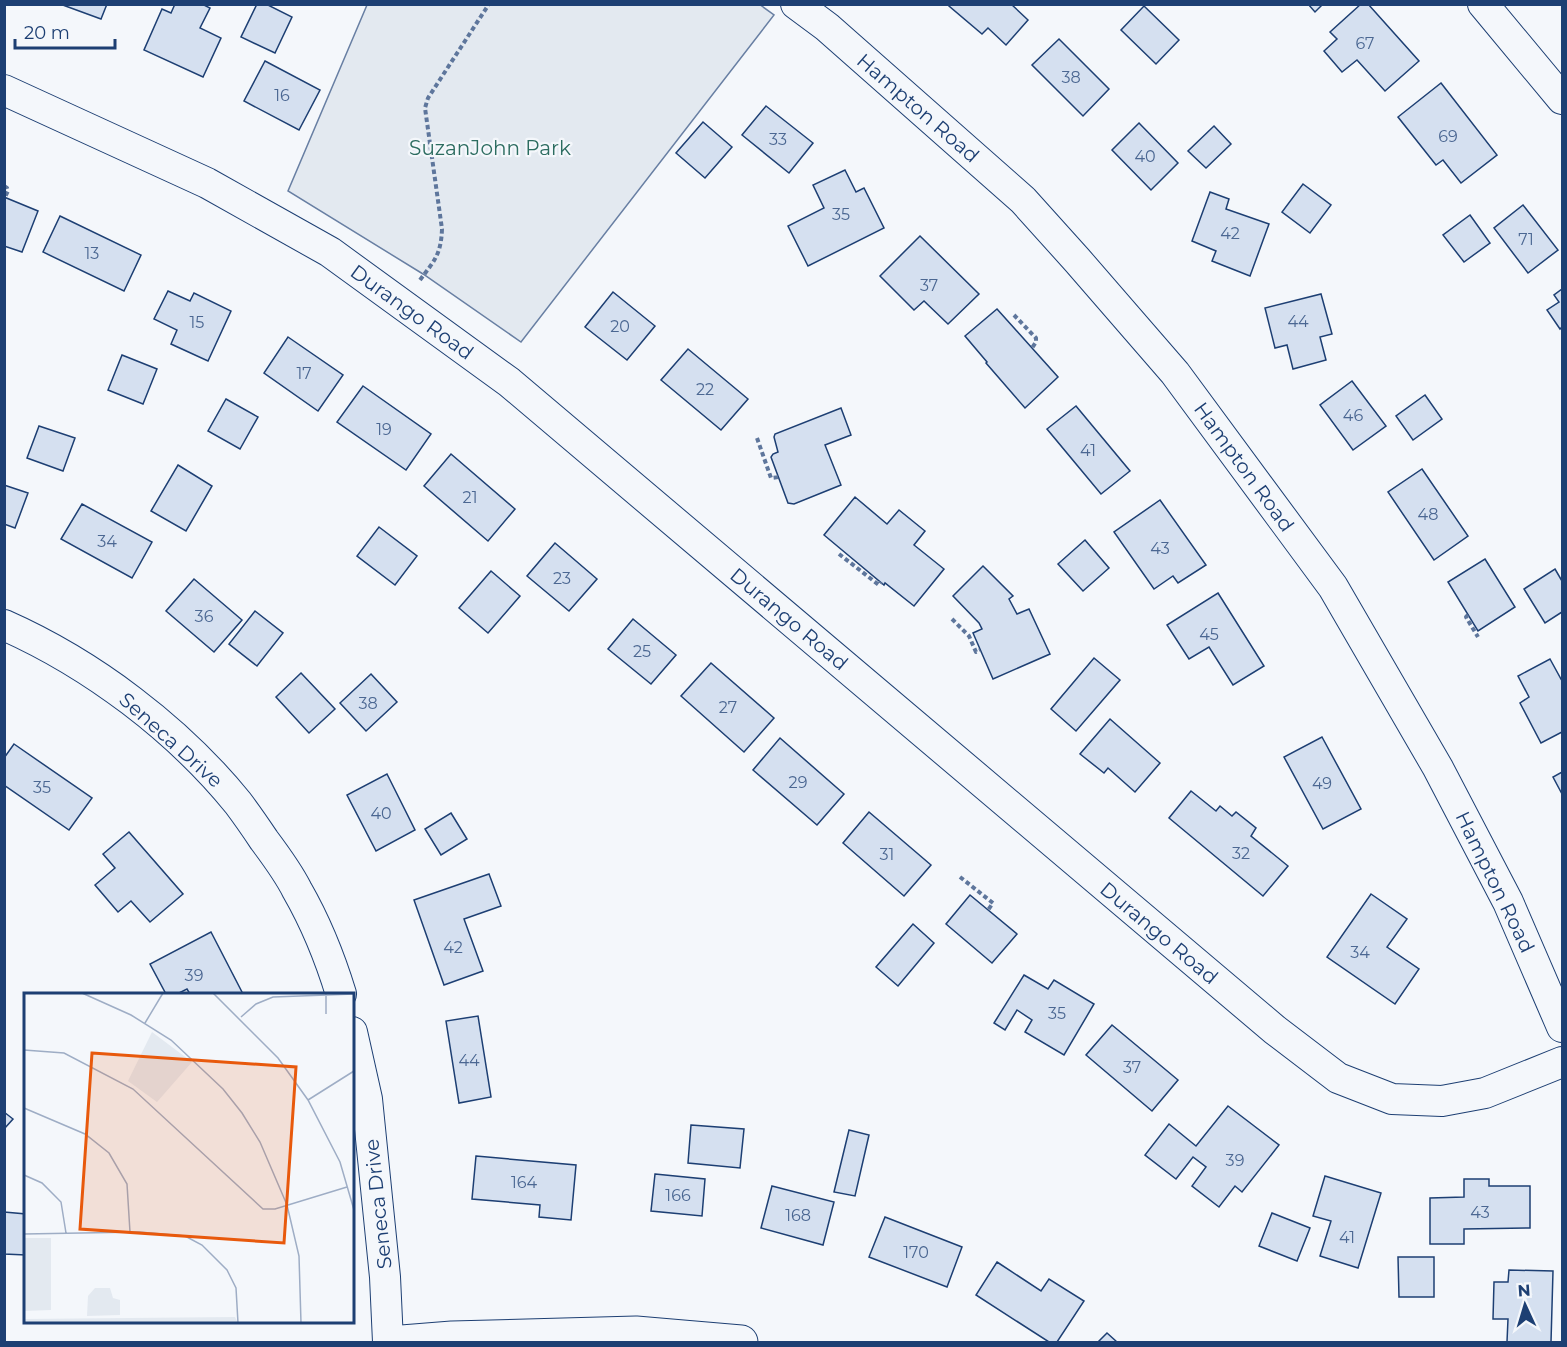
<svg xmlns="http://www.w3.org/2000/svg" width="1567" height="1347" viewBox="0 0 1567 1347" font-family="Montserrat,sans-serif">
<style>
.green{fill:#e3e9f0;stroke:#687fa3;stroke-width:1.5}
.building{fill:#d5e0f0;stroke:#1d3f73;stroke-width:1.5}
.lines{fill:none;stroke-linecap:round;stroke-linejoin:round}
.street-casing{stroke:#1d3f73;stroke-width:32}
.secondary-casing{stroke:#1d3f73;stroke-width:35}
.path{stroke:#5e769c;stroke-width:4;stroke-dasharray:4.5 3;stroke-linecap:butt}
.street{stroke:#f4f7fb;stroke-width:30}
.secondary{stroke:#f4f7fb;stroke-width:33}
.labels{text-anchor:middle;stroke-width:4.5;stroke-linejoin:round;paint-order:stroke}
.number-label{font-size:16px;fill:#4b6792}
.street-label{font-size:20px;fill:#1d3f73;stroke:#f4f7fb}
.park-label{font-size:20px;fill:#2c6c60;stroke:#f4f7fb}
.inset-road{fill:none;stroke:#9eadc5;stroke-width:1.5}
.view{fill:#e8590c;fill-opacity:0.15;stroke:#e8590c;stroke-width:3}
.inset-edge{fill:none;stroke:#1d3f73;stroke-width:3}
</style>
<rect width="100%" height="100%" fill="#f4f7fb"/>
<!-- green -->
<polygon class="green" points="759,4 774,15 521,342 423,274 288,191 367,5"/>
<!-- building -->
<g class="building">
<polygon points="60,4 107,4 101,19"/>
<polygon points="175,4 202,4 210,8 200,28 221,38 203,77 144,50 162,9 171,13"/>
<polygon points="257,4 266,4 292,17 275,53 241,37"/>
<polygon points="950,4 1011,4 1028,20 1006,45 988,28 982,34 949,6"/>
<polygon points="1308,4 1323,4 1315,12"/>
<polygon points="1361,4 1368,4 1419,61 1385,91 1357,60 1342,72 1324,51 1337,39 1330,32"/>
<polygon points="1144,6 1179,40 1156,64 1121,30"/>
<polygon points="1059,39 1109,89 1083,116 1032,65"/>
<polygon points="265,61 320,90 299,130 244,101"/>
<polygon points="1441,83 1497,155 1461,183 1443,160 1436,165 1398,117"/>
<polygon points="766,106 813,143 789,173 742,135"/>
<polygon points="703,122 732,147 705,178 676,153"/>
<polygon points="1139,123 1178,163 1151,190 1112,150"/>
<polygon points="1214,126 1231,144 1206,168 1188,151"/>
<polygon points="845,170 856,192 864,188 884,228 808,266 788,226 824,208 813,185"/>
<polygon points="1303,184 1331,205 1310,233 1282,212"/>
<polygon points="1210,192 1229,199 1226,209 1269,224 1250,276 1212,261 1216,251 1192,241"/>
<polygon points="4,197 38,211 22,252 4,246"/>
<polygon points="1523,205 1558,250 1528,273 1494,228"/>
<polygon points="1470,215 1490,243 1464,262 1443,235"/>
<polygon points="60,216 141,255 124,291 43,252"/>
<polygon points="920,236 979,294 948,324 924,301 914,310 880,276"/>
<polygon points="1562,289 1562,327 1560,329 1547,310 1559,302 1554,295"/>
<polygon points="168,291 190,301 194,293 231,311 208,361 171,344 177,330 154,319"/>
<polygon points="613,292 655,326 627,360 585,327"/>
<polygon points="1321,294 1332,334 1320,337 1326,360 1293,369 1287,345 1275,348 1265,308"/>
<polygon points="997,309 1058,377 1025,408 986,363 987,362 965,336"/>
<polygon points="288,337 343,375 318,411 264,373"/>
<polygon points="688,349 748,399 721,430 661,380"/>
<polygon points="122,355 157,369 143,404 108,390"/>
<polygon points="1352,381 1386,426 1353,450 1320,405"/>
<polygon points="363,386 431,434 406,470 337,422"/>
<polygon points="1425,395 1442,419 1413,440 1396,416"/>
<polygon points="226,399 258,417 240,449 208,431"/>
<polygon points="1076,406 1130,471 1101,494 1047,429"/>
<polygon points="841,408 851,435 825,445 841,485 794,504 788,503 771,457 773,454 778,452 774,437 775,434"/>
<polygon points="39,426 75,438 63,471 27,458"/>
<polygon points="451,454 515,509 488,541 424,486"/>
<polygon points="178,465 212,486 186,531 151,511"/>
<polygon points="1422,469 1468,536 1434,560 1388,492"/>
<polygon points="4,485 28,493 15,528 4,524"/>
<polygon points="855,497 887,524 899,510 925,531 914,545 944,569 914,606 885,583 884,585 824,535"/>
<polygon points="1160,500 1206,565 1178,583 1173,576 1154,589 1114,532"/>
<polygon points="82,504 152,542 132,578 61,539"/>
<polygon points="379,527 417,556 395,585 357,556"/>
<polygon points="1085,540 1109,568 1083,591 1058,564"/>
<polygon points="555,543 597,579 569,611 527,576"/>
<polygon points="1485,559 1515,607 1478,631 1448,582"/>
<polygon points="983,566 1013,596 1009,599 1017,614 1029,609 1050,654 993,679 973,633 982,629 979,623 953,596"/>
<polygon points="1555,569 1562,581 1562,612 1545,623 1524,589"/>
<polygon points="491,571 520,596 488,633 459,608"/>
<polygon points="194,579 242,620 214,652 166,611"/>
<polygon points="1218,593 1264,666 1233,685 1209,647 1189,659 1167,625"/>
<polygon points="255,611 283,633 257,666 229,644"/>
<polygon points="633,619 676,655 651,684 608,649"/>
<polygon points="1094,658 1120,680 1076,731 1051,709"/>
<polygon points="1550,659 1561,679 1562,678 1562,732 1541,743 1520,703 1529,697 1518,676"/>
<polygon points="711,663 774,718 744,752 681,696"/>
<polygon points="301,673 335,709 309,733 276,697"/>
<polygon points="371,674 397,702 366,731 340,703"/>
<polygon points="1110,719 1160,763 1135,792 1108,768 1104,773 1080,754"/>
<polygon points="1322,737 1361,809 1323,829 1284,757"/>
<polygon points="780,738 844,794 817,825 753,770"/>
<polygon points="14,744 92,798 69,830 4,785 4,758"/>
<polygon points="1562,772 1562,794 1553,777"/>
<polygon points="387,774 415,830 376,851 347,795"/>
<polygon points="1191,791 1216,811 1220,806 1232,816 1236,812 1256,828 1251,836 1288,866 1263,896 1169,818"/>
<polygon points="869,812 931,865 904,896 843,843"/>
<polygon points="451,813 467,839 441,855 425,829"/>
<polygon points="129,832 183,894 150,922 131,901 118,912 95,885 115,868 103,854"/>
<polygon points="489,874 501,906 464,919 483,971 444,985 414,900"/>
<polygon points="1371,894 1407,919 1387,947 1419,969 1395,1004 1327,957"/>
<polygon points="970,895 1017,934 992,963 946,924"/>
<polygon points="913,924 934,943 898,986 876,967"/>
<polygon points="211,932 243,994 190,994 187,989 177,994 166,994 150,964"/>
<polygon points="1024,975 1048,989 1054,980 1094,1004 1064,1055 1025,1032 1032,1020 1017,1010 1005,1030 994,1023"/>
<polygon points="478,1016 491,1097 459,1103 446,1021"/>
<polygon points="1112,1025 1178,1080 1152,1111 1086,1055"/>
<polygon points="1228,1106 1279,1145 1242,1192 1235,1186 1219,1207 1192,1186 1206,1167 1193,1157 1176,1179 1145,1155 1169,1124 1196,1146"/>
<polygon points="4,1112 13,1119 4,1129"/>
<polygon points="691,1125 744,1129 740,1168 688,1163"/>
<polygon points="849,1130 869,1135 855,1196 834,1192"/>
<polygon points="476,1156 576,1165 571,1220 539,1217 540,1205 472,1199"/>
<polygon points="655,1174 705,1179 702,1216 651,1211"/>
<polygon points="1325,1176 1381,1193 1358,1268 1320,1256 1331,1221 1313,1216"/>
<polygon points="1464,1179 1489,1179 1489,1186 1530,1186 1530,1228 1464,1229 1464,1244 1430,1244 1430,1198 1464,1197"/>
<polygon points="772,1186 834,1202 823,1245 761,1228"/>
<polygon points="4,1212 26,1214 26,1255 4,1254"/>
<polygon points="1272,1213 1310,1228 1297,1261 1259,1246"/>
<polygon points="885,1217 962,1247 947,1287 869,1257"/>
<polygon points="1398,1257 1434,1257 1434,1297 1399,1297"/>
<polygon points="997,1262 1041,1291 1049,1279 1084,1301 1057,1342 1049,1342 976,1295"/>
<polygon points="1509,1270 1553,1271 1551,1342 1507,1342 1508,1319 1493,1319 1494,1282 1508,1282"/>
<polygon points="1107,1333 1117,1342 1098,1342"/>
</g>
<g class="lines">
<!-- street casing -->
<g class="street-casing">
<g id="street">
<polyline points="796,4 827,27 1023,200 1077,260 1175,373 1333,587 1438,768 1508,902 1562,1027"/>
<polyline points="1483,4 1562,99"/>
<polyline points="4,90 207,183 330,252 509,382 1275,1030 1338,1078 1392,1099 1442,1101 1485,1093 1562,1062"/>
<path d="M4,625C92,664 178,729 238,803C247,815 256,828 264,840C276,856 288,872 297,890C316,923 330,958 341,994"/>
<polyline points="352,1032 367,1099 385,1277 388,1342"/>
</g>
</g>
<!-- secondary casing -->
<g class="secondary-casing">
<polyline id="secondary" points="402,1342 452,1338 636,1333 741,1342"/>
</g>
<!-- path -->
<g class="path">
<polyline points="4,186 7,188 8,191 5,197"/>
<path d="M420,280C434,261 441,255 442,229L425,108L428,98L489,4"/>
<polyline points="1014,315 1036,338 1036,342 1032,348"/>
<polyline points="757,438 771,478 779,477"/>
<polyline points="839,554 879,585 881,582"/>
<polyline points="1468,615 1466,617 1478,637"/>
<polyline points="952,619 969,636 976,652 980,650"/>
<polyline points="960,877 993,903 988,910"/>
</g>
<!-- street -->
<use href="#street" class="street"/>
<!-- secondary -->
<use href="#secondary" class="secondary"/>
</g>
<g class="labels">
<!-- number labels -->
<g class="number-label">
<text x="1365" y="49">67</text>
<text x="1071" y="83">38</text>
<text x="282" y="101">16</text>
<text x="1448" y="142">69</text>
<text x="778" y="145">33</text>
<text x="1145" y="162">40</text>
<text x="841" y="220">35</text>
<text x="1230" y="239">42</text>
<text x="1526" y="245">71</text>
<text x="92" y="259">13</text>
<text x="929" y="291">37</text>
<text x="1298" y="327">44</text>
<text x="197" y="328">15</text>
<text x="620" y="332">20</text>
<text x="304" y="379">17</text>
<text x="705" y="395">22</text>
<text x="1353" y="421">46</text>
<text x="384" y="435">19</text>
<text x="1088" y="456">41</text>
<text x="470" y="503">21</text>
<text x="1428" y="520">48</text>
<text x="107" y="547">34</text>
<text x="1160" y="554">43</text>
<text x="562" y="584">23</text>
<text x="204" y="622">36</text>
<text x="1209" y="640">45</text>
<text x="642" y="657">25</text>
<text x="368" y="709">38</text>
<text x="728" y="713">27</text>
<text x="798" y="788">29</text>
<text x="1322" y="789">49</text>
<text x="42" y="793">35</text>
<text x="381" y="819">40</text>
<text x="1241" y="859">32</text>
<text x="887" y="860">31</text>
<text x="453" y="953">42</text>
<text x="1360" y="958">34</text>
<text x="194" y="981">39</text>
<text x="1057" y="1019">35</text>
<text x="469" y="1066">44</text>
<text x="1132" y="1073">37</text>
<text x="1235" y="1166">39</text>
<text x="524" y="1188">164</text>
<text x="678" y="1201">166</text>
<text x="1480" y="1218">43</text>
<text x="798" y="1221">168</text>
<text x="1347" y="1243">41</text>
<text x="916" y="1258">170</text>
</g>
<!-- street labels -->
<g class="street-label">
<text transform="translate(918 108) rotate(41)" y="7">Hampton Road</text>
<text transform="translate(412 312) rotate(36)" y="7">Durango Road</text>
<text transform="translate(1244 467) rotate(54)" y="7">Hampton Road</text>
<text transform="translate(789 619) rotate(40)" y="7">Durango Road</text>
<text transform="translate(171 740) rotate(42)" y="7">Seneca Drive</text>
<text transform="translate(1495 882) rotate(64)" y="7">Hampton Road</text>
<text transform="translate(1159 933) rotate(40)" y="7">Durango Road</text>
<text transform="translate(378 1204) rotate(-96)" y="7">Seneca Drive</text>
</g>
<!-- park labels -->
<g class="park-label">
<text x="490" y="155">SuzanJohn Park</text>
</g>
</g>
<!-- overview -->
<g transform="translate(24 993)">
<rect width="330" height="330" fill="#f4f7fb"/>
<path d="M128,39L168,69L133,109L104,88ZM0,245H27V317L0,318ZM71,295H86L89,305L96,307V322L63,323L64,303ZM211,324L214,330H0V326Z" fill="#e3e9f0"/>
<path class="inset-road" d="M58,0L107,22L147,47L199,96L218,120L236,149L263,212L275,263L277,330M189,0L254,65L284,107L316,169L330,217M302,21V1M217,24L232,11L249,4L330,1M121,30L139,0M0,57L40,60L109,96L239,216H251L323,194M284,107L330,78M0,115L61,141L85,160L103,191L106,239M0,182L18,190L37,209L42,240M0,241L115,239L161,243L178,252L203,277L212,295L214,330"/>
<path class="view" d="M68,60L272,74L260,250L56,236Z"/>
<rect width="330" height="330" class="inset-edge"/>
</g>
<!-- border -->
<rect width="1567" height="1347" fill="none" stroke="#1d3f73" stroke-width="12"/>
<!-- north arrow -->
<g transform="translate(1525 1305) rotate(356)" stroke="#f4f7fb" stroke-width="4.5" paint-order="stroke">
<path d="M0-4.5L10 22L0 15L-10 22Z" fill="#1d3f73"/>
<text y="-9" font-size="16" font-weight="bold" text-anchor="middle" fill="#1d3f73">N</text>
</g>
<!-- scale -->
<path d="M15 39v9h100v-9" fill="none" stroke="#1d3f73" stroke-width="3"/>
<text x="24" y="39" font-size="18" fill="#1d3f73" stroke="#f4f7fb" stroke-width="4.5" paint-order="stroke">20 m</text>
</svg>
